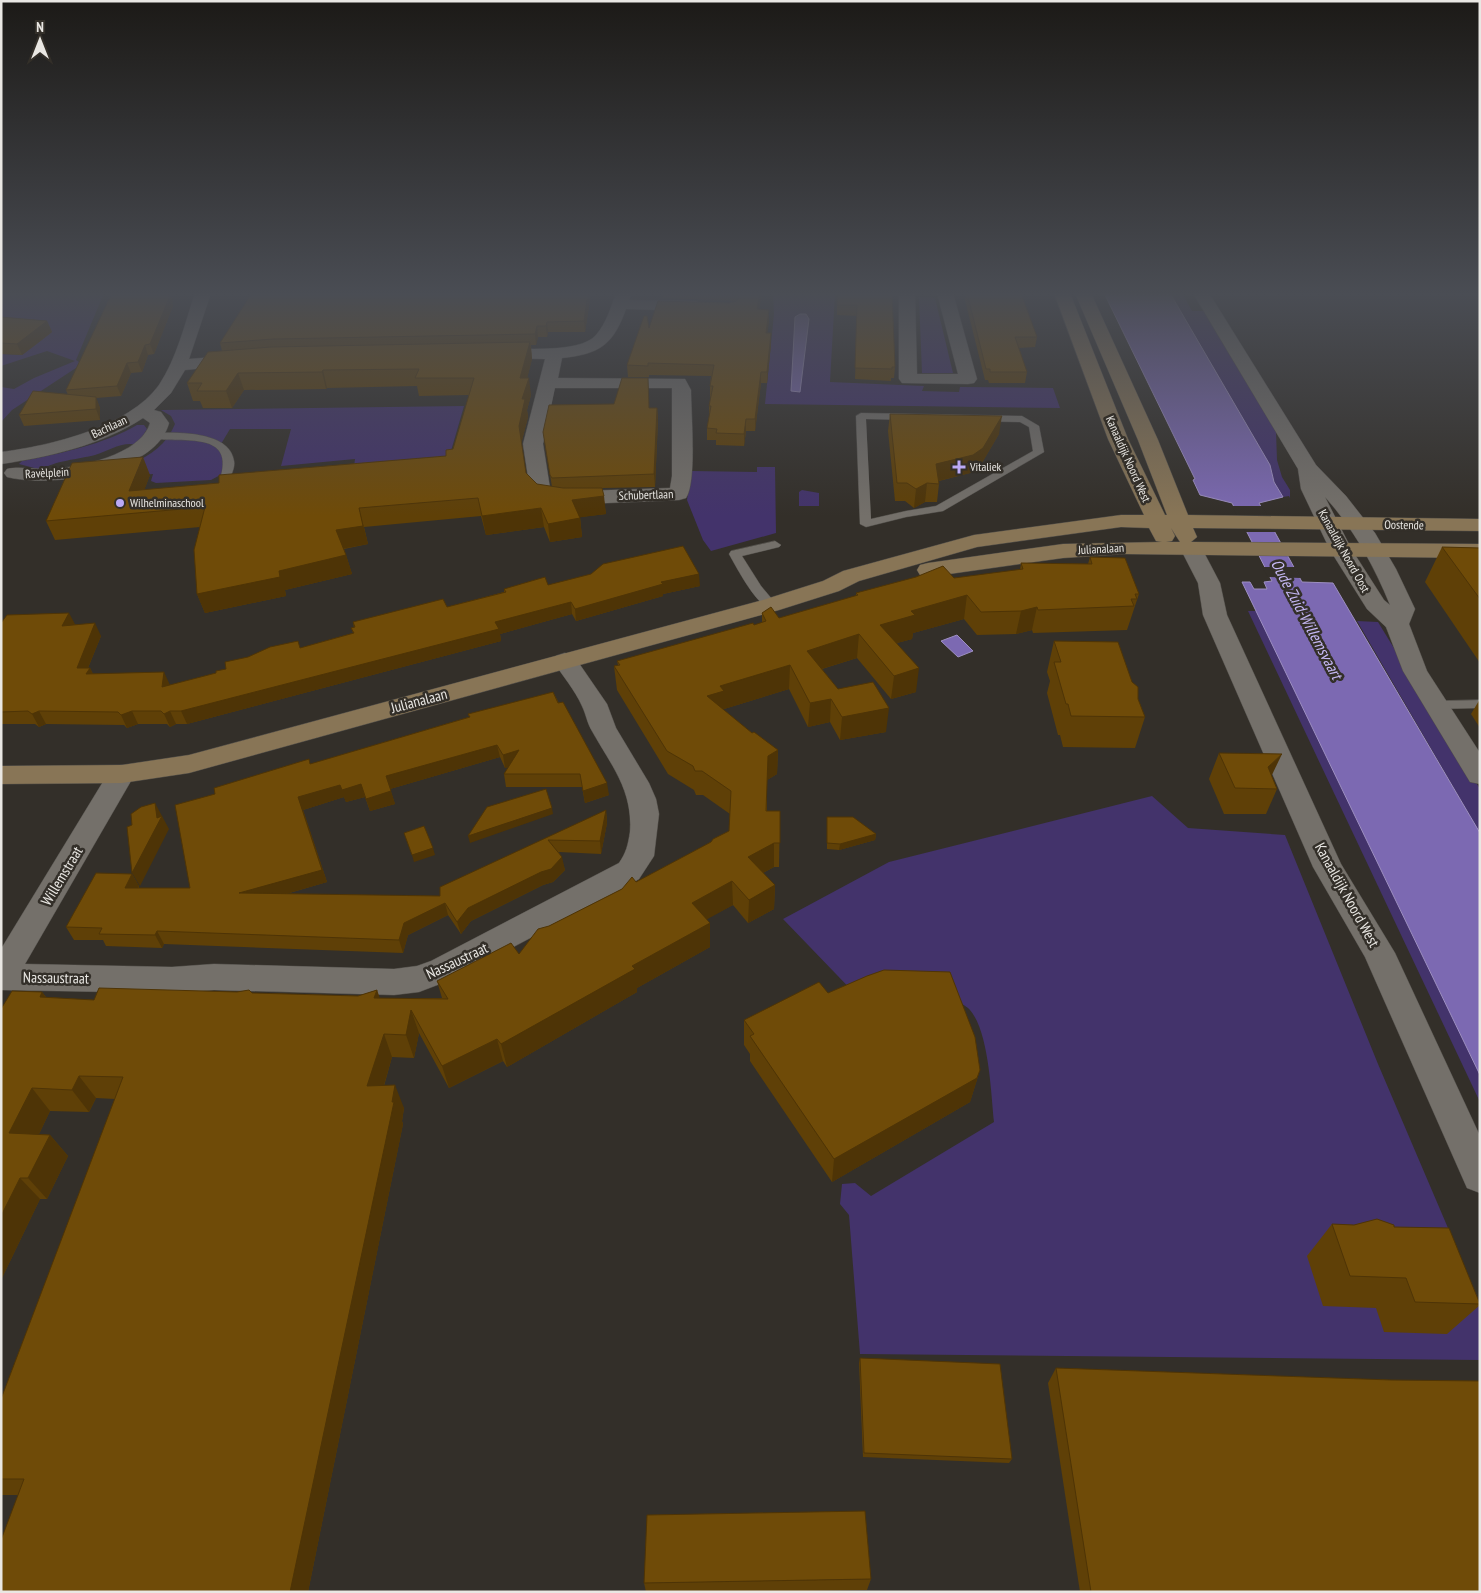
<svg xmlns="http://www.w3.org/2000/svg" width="1481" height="1593" viewBox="0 0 1481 1593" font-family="'PT Sans Narrow',sans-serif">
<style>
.green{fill:#43336b}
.water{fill:#7c69b2;stroke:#9d8fc1}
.pier{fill:#332f29}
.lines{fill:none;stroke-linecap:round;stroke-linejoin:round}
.service-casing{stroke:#504d48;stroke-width:1}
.minor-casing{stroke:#504d48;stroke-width:1}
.tertiary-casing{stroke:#504d48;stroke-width:1}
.secondary-casing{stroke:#504d48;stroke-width:1}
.service{fill:#74706a;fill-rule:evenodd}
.minor{fill:#74706a;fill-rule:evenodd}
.tertiary{fill:#74706a;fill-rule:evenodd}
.secondary{fill:#887556;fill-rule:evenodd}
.wall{fill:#5f4007}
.shaded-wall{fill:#4e3406}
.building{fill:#6f4b08;stroke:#4e3406}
.poi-dot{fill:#bbaaf6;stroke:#332f29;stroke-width:2}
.labels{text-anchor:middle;stroke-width:5;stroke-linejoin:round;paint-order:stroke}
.far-street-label{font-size:12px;fill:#e9e7e3;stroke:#332f29}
.far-poi-label{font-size:12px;fill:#e9e7e3;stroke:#332f29;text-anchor:start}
.street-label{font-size:15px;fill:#e9e7e3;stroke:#332f29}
.water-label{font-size:16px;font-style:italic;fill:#c5b8f4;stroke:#332f29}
</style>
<rect width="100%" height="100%" fill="#332f29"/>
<!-- green -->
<g class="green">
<polygon points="1,293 104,293 76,360 82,364 12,410 1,422 1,387 14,389 34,378 75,361 47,351 1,366 1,354 22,355 43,339 1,328"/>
<polygon points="773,293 835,293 830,382 924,386 922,391 959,392 960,387 1053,388 1060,408 765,404 774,314"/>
<polygon points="1170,293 1182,293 1192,311 1205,311 1276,432 1277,460 1282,477 1290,490 1290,498 1289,496 1283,497 1274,482 1270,465"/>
<polygon points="919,297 935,298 953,373 922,373"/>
<path d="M464,406L444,475L352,482L355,459L281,466L291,429H230L221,444L224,473L211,480L156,483L151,481L153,474L72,481C110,470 159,464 175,424L171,416L161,410Z"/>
<path d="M137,425H144L147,429L137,445C122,441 109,451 95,455C80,459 52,461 42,470L19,464L22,461C59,454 105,444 137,425Z"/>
<polygon points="757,467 775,467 776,533 711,551 703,540 687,500 691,471 757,472"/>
<polygon points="802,490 819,493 819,506 799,506 799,492"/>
<polygon points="1248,611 1257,611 1480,1075 1480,1102"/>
<polygon points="1357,621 1378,622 1480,789 1480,833"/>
<path d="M1152,796L1188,828L1285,835L1378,1064L1480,1303V1360L860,1354L849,1215L840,1204L842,1184L855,1183L871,1196L994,1122C991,1093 989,1032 970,1010C968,1007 963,1005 961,1003L862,1001L783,919L889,862Z"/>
</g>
<!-- water -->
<g class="water">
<polygon points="1104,293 1170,293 1270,465 1274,482 1283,497 1259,503 1302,582 1333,583 1480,833 1480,1075 1242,582 1250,582 1254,589 1267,589 1264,582 1272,581 1232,503 1200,495 1193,480 1195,479"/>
<polygon points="800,314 806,314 809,319 800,392 791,391 795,317"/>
<polygon points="957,635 973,651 958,657 941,641"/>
</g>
<!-- pier -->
<g class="pier">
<polygon points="1232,506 1262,506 1276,532 1245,532"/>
<polygon points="1262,567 1295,567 1301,578 1268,577"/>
</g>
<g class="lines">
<!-- service casing -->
<g class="service-casing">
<g id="service">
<path d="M861,413L1022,416L1039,426L1044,452L943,511L906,517L866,527L860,524L856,416ZM866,419L1020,422L1029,427L1033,451L936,506L906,511L871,519Z"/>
<path d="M155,433C177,432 230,431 234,461C235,465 233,471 231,476L226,479L221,476C234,429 178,444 151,438L150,436L151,434Z"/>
<path d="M775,541L781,545L779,547L742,556L761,586L777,605L771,609C756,605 737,568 729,554L731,551Z"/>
<polygon points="1480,700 1480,708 1435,709 1430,708 1428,705 1430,702 1435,701"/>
</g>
</g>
<!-- minor casing -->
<g class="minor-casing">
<g id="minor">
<path d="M195,293H211L189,359L239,355L245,356L248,360L245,364L185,370L171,393L154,410L161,412L169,423C156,474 49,488 7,477L4,473L7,469C20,466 35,470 49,469C78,468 141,455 150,423L143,418C102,445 49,457 1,464V452C50,446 129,427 159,385C177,358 185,323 195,293Z"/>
<path d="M616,293H632L629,300L695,301L701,303L703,306L701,309L695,311L626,309C613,345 600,354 562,358L558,378L685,379L691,390C691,412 697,482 686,498L679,500L560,505L540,501L533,494L530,490L523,444L545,359L494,358L488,357L486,353L488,349L494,348C519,348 580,354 596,335C606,324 611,307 616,293ZM555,388H672V476L670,488L553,492L550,488L543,444Z"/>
<polygon points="899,293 915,293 917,374 958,374 937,293 953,293 977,379 974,383 968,384 902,383 899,379"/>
<path d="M1193,293H1209L1316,465L1346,496L1375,533L1396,569L1415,609L1409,624L1427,671L1480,753V784L1470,782L1403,671L1386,627L1367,609L1330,550L1301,489L1298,469ZM1325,497C1354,529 1374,566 1390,605L1384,600L1352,550Z"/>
<path d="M565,653L574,656L607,704L616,728L649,783L656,799L659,814L654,856L639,879L619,891L453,979L419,992L394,995L214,990L172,993L1,990V949L112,767L122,765L132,767L135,774L25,964L172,967L214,964L394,969L417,966L431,961L619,863C626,853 628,845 630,832C633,790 611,765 592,731C587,723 586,714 582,706C575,690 562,675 553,661L556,656Z"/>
</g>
</g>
<!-- tertiary casing -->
<g class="tertiary-casing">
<polygon id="tertiary" points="1191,542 1199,543 1220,583 1227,615 1341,864 1395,953 1480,1136 1480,1193 1467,1188 1365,957 1313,867 1203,615 1198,583 1180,548 1183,543"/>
</g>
<!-- secondary casing -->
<g class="secondary-casing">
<path id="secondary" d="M1054,293H1070L1128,439L1165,515H1167L1138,440L1075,293H1091L1158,440L1188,515L1480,519V531L1193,528L1197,537L1191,542L1480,544V558L1124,554L1063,558L928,577L920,575L917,570L920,565L928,563L1063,544L1162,542L1156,541L1149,528L1121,527L977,547L859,581L839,591L779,610L189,773L122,783L1,784V766L122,765L189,755L763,600L823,581L843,571L974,535L1121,515H1144L1108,439ZM1171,528L1180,542H1166L1172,541L1175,536Z"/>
</g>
<!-- service -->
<use href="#service" class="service"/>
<!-- minor -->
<use href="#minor" class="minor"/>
<!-- tertiary -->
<use href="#tertiary" class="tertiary"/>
<!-- secondary -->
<use href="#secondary" class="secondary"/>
</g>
<!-- wall -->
<g class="wall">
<polygon points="252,293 591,293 585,332 548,332 547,337 538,337 536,345 531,345 532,359 527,378 531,395 527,410 528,417 521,444 526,473 537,484 552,487 545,444 614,404 649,390 649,408 657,408 658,420 655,487 602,488 606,514 580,517 582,537 550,542 544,527 486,535 481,516 364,527 368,544 344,549 346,555 352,574 285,590 286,596 205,613 197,594 200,527 55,540 46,521 150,475 144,490 219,483 446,456 453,449 469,395 419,396 417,386 327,388 326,389 244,390 232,408 203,408 200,401 193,401 187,383 222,351 220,343"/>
<polygon points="662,293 762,293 759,309 769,310 769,321 767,333 771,333 771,344 767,383 761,383 755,431 746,431 744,446 716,445 716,440 707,440 707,428 709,418 709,406 711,397 710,397 710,386 711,376 649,375 649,377 628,377 627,365 649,328 733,302 729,300 663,298"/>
<polygon points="837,293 892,293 895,367 894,378 891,378 891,381 855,379 857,316 837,315"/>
<polygon points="965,293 1021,293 1037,337 1035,347 1019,348 1027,372 1025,383 989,383 988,380 985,380 965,300 966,296"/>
<polygon points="1442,293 1480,293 1480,294"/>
<polygon points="171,294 173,302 172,303 173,306 154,354 148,355 142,372 131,373 121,396 96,398 100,408 100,420 24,426 19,415 68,395 66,390"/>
<polygon points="1,317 47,321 52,332 22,355 1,354"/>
<polygon points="890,414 999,434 980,466 970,473 939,481 939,484 937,502 925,502 914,508 905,501 895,501 888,431"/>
<polygon points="1442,547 1480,548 1480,663 1425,582"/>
<polygon points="1090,557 1139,594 1127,630 1033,633 1032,630 1016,634 977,635 964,619 913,633 912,639 897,643 916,692 891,699 857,658 822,669 838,689 886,732 840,740 830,722 808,727 789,689 724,709 724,710 752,733 778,750 777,774 767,780 767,811 780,811 779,867 774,867 763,873 775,885 774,909 748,923 733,905 706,919 710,923 710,947 637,988 637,992 507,1067 503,1061 449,1088 419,1033 414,1058 392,1057 384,1086 404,1108 402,1121 403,1124 308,1592 1,1592 18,1495 1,1495 1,1399 115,1099 96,1098 89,1112 50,1111 39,1134 50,1135 68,1156 47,1199 40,1199 1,1280 1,1009 42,992 46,997 94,1000 252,993 358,996 377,990 379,998 442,998 437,981 519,954 549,926 636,882 711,842 729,831 730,814 703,795 696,795 694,790 668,774 617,690 614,666 618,665 617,661 762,623 762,613 779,618 856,596 856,593 954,578 1020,570 1021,563 1088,564"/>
<polygon points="548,585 700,586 663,594 663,596 576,621 572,614 500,634 501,641 187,724 176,724 170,727 167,724 138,724 127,728 124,725 46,724 39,727 35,724 1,724 1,623 75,625 101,636 88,668 90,668 93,674 170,685 216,673 300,648 353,633 351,628 354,628 353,622 447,607 504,592 504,589"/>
<polygon points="1054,641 1138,699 1145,717 1135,748 1063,747 1060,735 1058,735 1047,693 1050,681 1047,672"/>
<polygon points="553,692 609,795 585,803 582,787 506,787 504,774 508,767 505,768 500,757 390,789 395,804 370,811 365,797 346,802 344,797 303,810 327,882 286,894 440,896 606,810 607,823 601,854 559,852 565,870 553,882 543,885 471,921 461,934 448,915 408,935 403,953 164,944 162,948 106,946 103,940 74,940 66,927 132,874 139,886 139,888 190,888 215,794 311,764 469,717 468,714"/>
<polygon points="1480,699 1480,728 1471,714"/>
<polygon points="1219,753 1272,776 1277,789 1266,814 1224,814 1209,779"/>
<polygon points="827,817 876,834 875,840 839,850 827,849"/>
<polygon points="828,993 980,1070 970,1102 832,1182 750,1061 750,1054 744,1045 744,1020"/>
<polygon points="1332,1224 1394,1227 1480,1303 1480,1305 1447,1334 1384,1332 1376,1308 1323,1306 1307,1256"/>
<polygon points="860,1358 1012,1459 1009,1463 863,1457 859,1363"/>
<polygon points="1056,1368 1391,1380 1480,1592 1080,1592 1048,1383"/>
<polygon points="871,1579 867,1590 753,1592 646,1592 644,1583"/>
</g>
<!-- shaded-wall -->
<g class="shaded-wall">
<polygon points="165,293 171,293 173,302 172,303 173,306 154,354 150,344"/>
<polygon points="588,293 591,293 585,332 584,321"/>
<polygon points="760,293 762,293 757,320 757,309"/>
<polygon points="769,310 769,321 766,344 766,333"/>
<polygon points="47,321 52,332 22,355 17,344"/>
<polygon points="547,322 548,332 547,337 546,326"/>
<polygon points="537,326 538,337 536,345 535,334"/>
<polygon points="771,333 771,344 767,383 767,372"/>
<polygon points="530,342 532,359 523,395 520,378"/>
<polygon points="145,345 148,355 142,372 138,362"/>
<polygon points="127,363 131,373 121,396 117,386"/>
<polygon points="323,370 327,388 326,389 322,372"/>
<polygon points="761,372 761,383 755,431 755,419"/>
<polygon points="238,373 244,390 232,408 226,391"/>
<polygon points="529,378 531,395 527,410 528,417 521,444 519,426 522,399"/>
<polygon points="96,397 100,408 100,420 96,409"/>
<polygon points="657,408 658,420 655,487 654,474"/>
<polygon points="1002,416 999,434 980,466 970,473 934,482 936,464"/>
<polygon points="746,419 746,431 744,446 744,434"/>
<polygon points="143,457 150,475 137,510 129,491"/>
<polygon points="927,483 925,502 914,508 916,489"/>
<polygon points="604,496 606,514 575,518 572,500"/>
<polygon points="359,508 368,544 341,549 336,530"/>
<polygon points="541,508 544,527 486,535 482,516"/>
<polygon points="580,518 582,537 550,542 548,524"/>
<polygon points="346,555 352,574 285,590 286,596 205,613 197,594 279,571"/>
<polygon points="699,574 700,586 663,594 663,596 576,621 575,609 661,582"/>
<polygon points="967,595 964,619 913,633 912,639 878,648 880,625 911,611"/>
<polygon points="571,602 572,614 500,634 501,641 187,724 181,711 495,622"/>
<polygon points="1037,607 1032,630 1016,634 1021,611"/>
<polygon points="69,613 76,626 62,626"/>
<polygon points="95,623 101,636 83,680 77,668"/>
<polygon points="859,634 857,658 805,674 807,651"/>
<polygon points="790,665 789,689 724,709 724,715 707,696 720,686"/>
<polygon points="90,668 96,680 86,674"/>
<polygon points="919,668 916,692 891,699 894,676"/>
<polygon points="164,672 170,685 162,687"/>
<polygon points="831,699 830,722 808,727 810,703"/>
<polygon points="889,708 886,732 840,740 842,717"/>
<polygon points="39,711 46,724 39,727 32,714"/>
<polygon points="132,711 138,724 127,728 121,715"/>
<polygon points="170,711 176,724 170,727 164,714"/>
<polygon points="497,745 500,757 390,789 386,776"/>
<polygon points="519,750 522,763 505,768 503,755"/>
<polygon points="778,750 777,774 767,780 768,756"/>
<polygon points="1282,754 1270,779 1268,767"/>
<polygon points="607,783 609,795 585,803 583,791"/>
<polygon points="361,784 365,797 346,802 344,797 303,810 327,882 245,906 239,893 298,797 340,785"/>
<polygon points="391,791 395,804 370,811 366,799"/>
<polygon points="155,803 169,829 140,886 132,873 157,818"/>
<polygon points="552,808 553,814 470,843 468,836"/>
<polygon points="606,810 607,823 601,854 600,841"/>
<polygon points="876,834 875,840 839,850 840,844"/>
<polygon points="774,843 774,867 747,881 748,857"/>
<polygon points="433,848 435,855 414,862 412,855"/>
<polygon points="562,857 565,870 553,882 543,885 471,921 461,934 457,922 468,908"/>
<polygon points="132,874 139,886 132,900 125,888"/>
<polygon points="732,881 733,905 693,927 692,903"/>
<polygon points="775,885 774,909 748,923 749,900"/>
<polygon points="445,903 448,915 408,935 403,953 399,940 404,923"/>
<polygon points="710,923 710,947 637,988 637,992 507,1067 501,1044 632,966"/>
<polygon points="157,931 164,944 162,948 155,935"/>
<polygon points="377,990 385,1013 374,998"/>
<polygon points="42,992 59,1015 40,997"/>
<polygon points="411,1010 419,1033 414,1058 406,1035"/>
<polygon points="384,1034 392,1057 377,1109 367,1086"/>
<polygon points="497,1039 503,1061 449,1088 442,1066"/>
<polygon points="980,1070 970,1102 832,1182 834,1159"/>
<polygon points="79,1076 96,1098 89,1112 72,1090"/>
<polygon points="395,1085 404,1108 402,1121 403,1124 308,1592 290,1592"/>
<polygon points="32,1088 50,1111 29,1155 9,1133"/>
<polygon points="50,1135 68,1156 47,1199 28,1178"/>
<polygon points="20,1178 40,1199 1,1280 1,1216"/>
</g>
<!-- building -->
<g class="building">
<polygon points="112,293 169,293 168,296 170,296 150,344 145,345 138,362 127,363 117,386 66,390"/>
<polygon points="252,293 588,293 584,321 547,322 546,326 537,326 535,334 273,339 220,343"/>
<polygon points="737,293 760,293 757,309 769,310 766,333 771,333 767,372 761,372 755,419 746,419 744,434 716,433 717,429 707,428 711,406 709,406 713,386 710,386 714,365 648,363 648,366 627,365 644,316 647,316 649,328 658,301 729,303 736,301 739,297"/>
<polygon points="838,293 892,293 895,367 892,367 892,369 855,368 857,305 837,305"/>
<polygon points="967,293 1021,293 1037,337 1015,337 1027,372 990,372 990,369 986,369"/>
<polygon points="1,317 47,321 17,344 1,343"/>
<polygon points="530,342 520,378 529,378 522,399 525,399 519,426 526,473 537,484 563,488 602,488 604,496 572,500 580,518 548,524 541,508 482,516 478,498 359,508 363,526 336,530 346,555 279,571 280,577 197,594 194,550 205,507 46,521 72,463 143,457 129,491 219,483 219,475 446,456 446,450 453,449 474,378 415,378 419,369 323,370 322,372 238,373 226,391 197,391 202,383 187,383 208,352 271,347"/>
<polygon points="622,378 648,378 649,408 657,408 654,474 552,478 550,475 543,432 549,405 614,404"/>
<polygon points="33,391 96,397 96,409 19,415"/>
<polygon points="890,414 1002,416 983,448 973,455 936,464 939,484 927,483 916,489 907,483 897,483"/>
<polygon points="683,546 699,574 661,582 663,584 575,609 571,602 495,622 499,629 181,711 170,711 164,714 161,711 132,711 121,715 118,712 39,711 32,714 28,711 1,712 1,623 7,615 69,613 62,626 95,623 77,668 90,668 86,674 164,672 162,687 216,673 216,671 226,669 225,662 248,657 270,647 298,641 300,648 354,633 351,628 355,627 353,622 443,599 447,607 506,592 504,589 545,577 548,585 591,574 603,564"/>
<polygon points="1442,547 1480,548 1480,599"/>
<polygon points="1090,557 1125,558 1139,594 1135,594 1137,599 1131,599 1134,606 1038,610 1037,607 1021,611 981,612 967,595 911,611 915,615 880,625 919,668 894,676 859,634 807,651 838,689 873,682 889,708 842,717 831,699 810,703 790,665 720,686 724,691 707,696 752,733 754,732 778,750 768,756 766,811 780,811 780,843 774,843 748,857 775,885 749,900 732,881 692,903 710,923 632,966 635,969 501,1044 497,1039 442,1066 411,1010 406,1035 384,1034 367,1086 395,1085 392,1102 394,1102 290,1592 1,1592 1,1540 24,1479 1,1479 1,1399 123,1077 79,1076 72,1090 32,1088 9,1133 50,1135 28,1178 20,1178 1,1216 1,1009 12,991 42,992 40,997 94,1000 99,988 237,992 249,990 252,993 358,996 377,990 374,998 448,999 437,981 511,943 519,954 538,929 549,926 622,889 632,877 636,882 711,842 713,839 729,831 731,791 702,771 695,771 693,766 667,751 614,666 620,665 617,661 753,623 754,625 766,621 762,613 771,607 779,618 858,595 856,593 916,577 943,566 954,578 1023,569 1021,563 1092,564"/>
<polygon points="1054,641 1118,642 1132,682 1138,687 1138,699 1145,717 1071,716 1068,704 1066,704 1054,662 1061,662"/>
<polygon points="553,692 558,703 563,702 607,783 583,791 580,774 504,774 519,750 503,755 497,745 386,776 391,791 366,799 361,784 342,790 340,785 298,797 322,870 239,893 440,896 440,887 606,810 600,841 548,840 562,857 551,869 541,872 468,908 457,922 445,903 404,923 399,940 157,931 155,935 99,934 102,928 66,927 96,873 132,874 125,888 190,888 175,805 215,794 214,788 309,759 310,764 470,717 468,714 472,713"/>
<polygon points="1219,753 1282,754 1268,767 1277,789 1235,788"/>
<polygon points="546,789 552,808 468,836 487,807"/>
<polygon points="155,803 157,818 162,816 132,873 127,827 132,825 131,814 141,807"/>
<polygon points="827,817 853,817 876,834 840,844 827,843"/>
<polygon points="424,826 433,848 412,855 404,833"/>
<polygon points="884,970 950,972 975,1037 980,1070 977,1078 834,1159 750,1036 754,1034 744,1020 819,982 828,993 867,976"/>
<polygon points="1377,1219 1394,1225 1394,1227 1449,1228 1480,1304 1415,1302 1406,1278 1350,1276 1332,1224 1354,1225"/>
<polygon points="860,1358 1000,1364 1012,1459 864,1453"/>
<polygon points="1056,1368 1391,1380 1480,1381 1480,1592 1091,1592"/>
<polygon points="865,1511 871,1579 644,1583 647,1515"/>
</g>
<!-- sky -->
<linearGradient id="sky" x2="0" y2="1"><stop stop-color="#1c1a17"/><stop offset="0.57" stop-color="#4a4d54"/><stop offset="1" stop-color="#4a4d54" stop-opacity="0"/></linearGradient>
<rect width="1481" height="516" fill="url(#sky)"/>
<!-- markers -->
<g class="poi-dot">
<path d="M956.5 459.5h5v5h5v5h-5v5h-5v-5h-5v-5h5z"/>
<circle cx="120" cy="503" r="5"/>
</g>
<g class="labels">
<!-- far-street labels -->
<g class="far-street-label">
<text transform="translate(109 427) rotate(-25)" y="4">Bachlaan</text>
<text transform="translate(1128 459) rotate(66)" y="4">Kanaaldijk Noord West</text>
<text transform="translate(47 473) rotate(-3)" y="4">Ravèlplein</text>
<text transform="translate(646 495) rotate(-2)" y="4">Schubertlaan</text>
<text transform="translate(1404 525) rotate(1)" y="4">Oostende</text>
<text transform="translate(1101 549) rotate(-3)" y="4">Julianalaan</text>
<text transform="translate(1344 551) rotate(61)" y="4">Kanaaldijk Noord Oost</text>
</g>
<!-- far-poi labels -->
<g class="far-poi-label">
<text x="970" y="471">Vitaliek</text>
<text x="130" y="507">Wilhelminaschool</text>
</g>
<!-- street labels -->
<g class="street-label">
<text transform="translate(419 701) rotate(-15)" y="5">Julianalaan</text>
<text transform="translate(62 876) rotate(-59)" y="5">Willemstraat</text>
<text transform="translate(1347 895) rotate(61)" y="5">Kanaaldijk Noord West</text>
<text transform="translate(457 961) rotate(-25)" y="5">Nassaustraat</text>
<text transform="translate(56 978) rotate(1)" y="5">Nassaustraat</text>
</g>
<!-- water labels -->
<g class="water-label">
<text transform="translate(1307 619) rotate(62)" y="6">Oude Zuid-Willemsvaart</text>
</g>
</g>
<!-- border -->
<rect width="1481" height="1593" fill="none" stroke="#e9e7e3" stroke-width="5"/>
<!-- north arrow -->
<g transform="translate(40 40)" stroke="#332f29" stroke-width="4" paint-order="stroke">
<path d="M0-4L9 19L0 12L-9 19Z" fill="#e9e7e3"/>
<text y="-8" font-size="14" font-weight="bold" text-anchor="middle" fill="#e9e7e3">N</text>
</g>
</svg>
